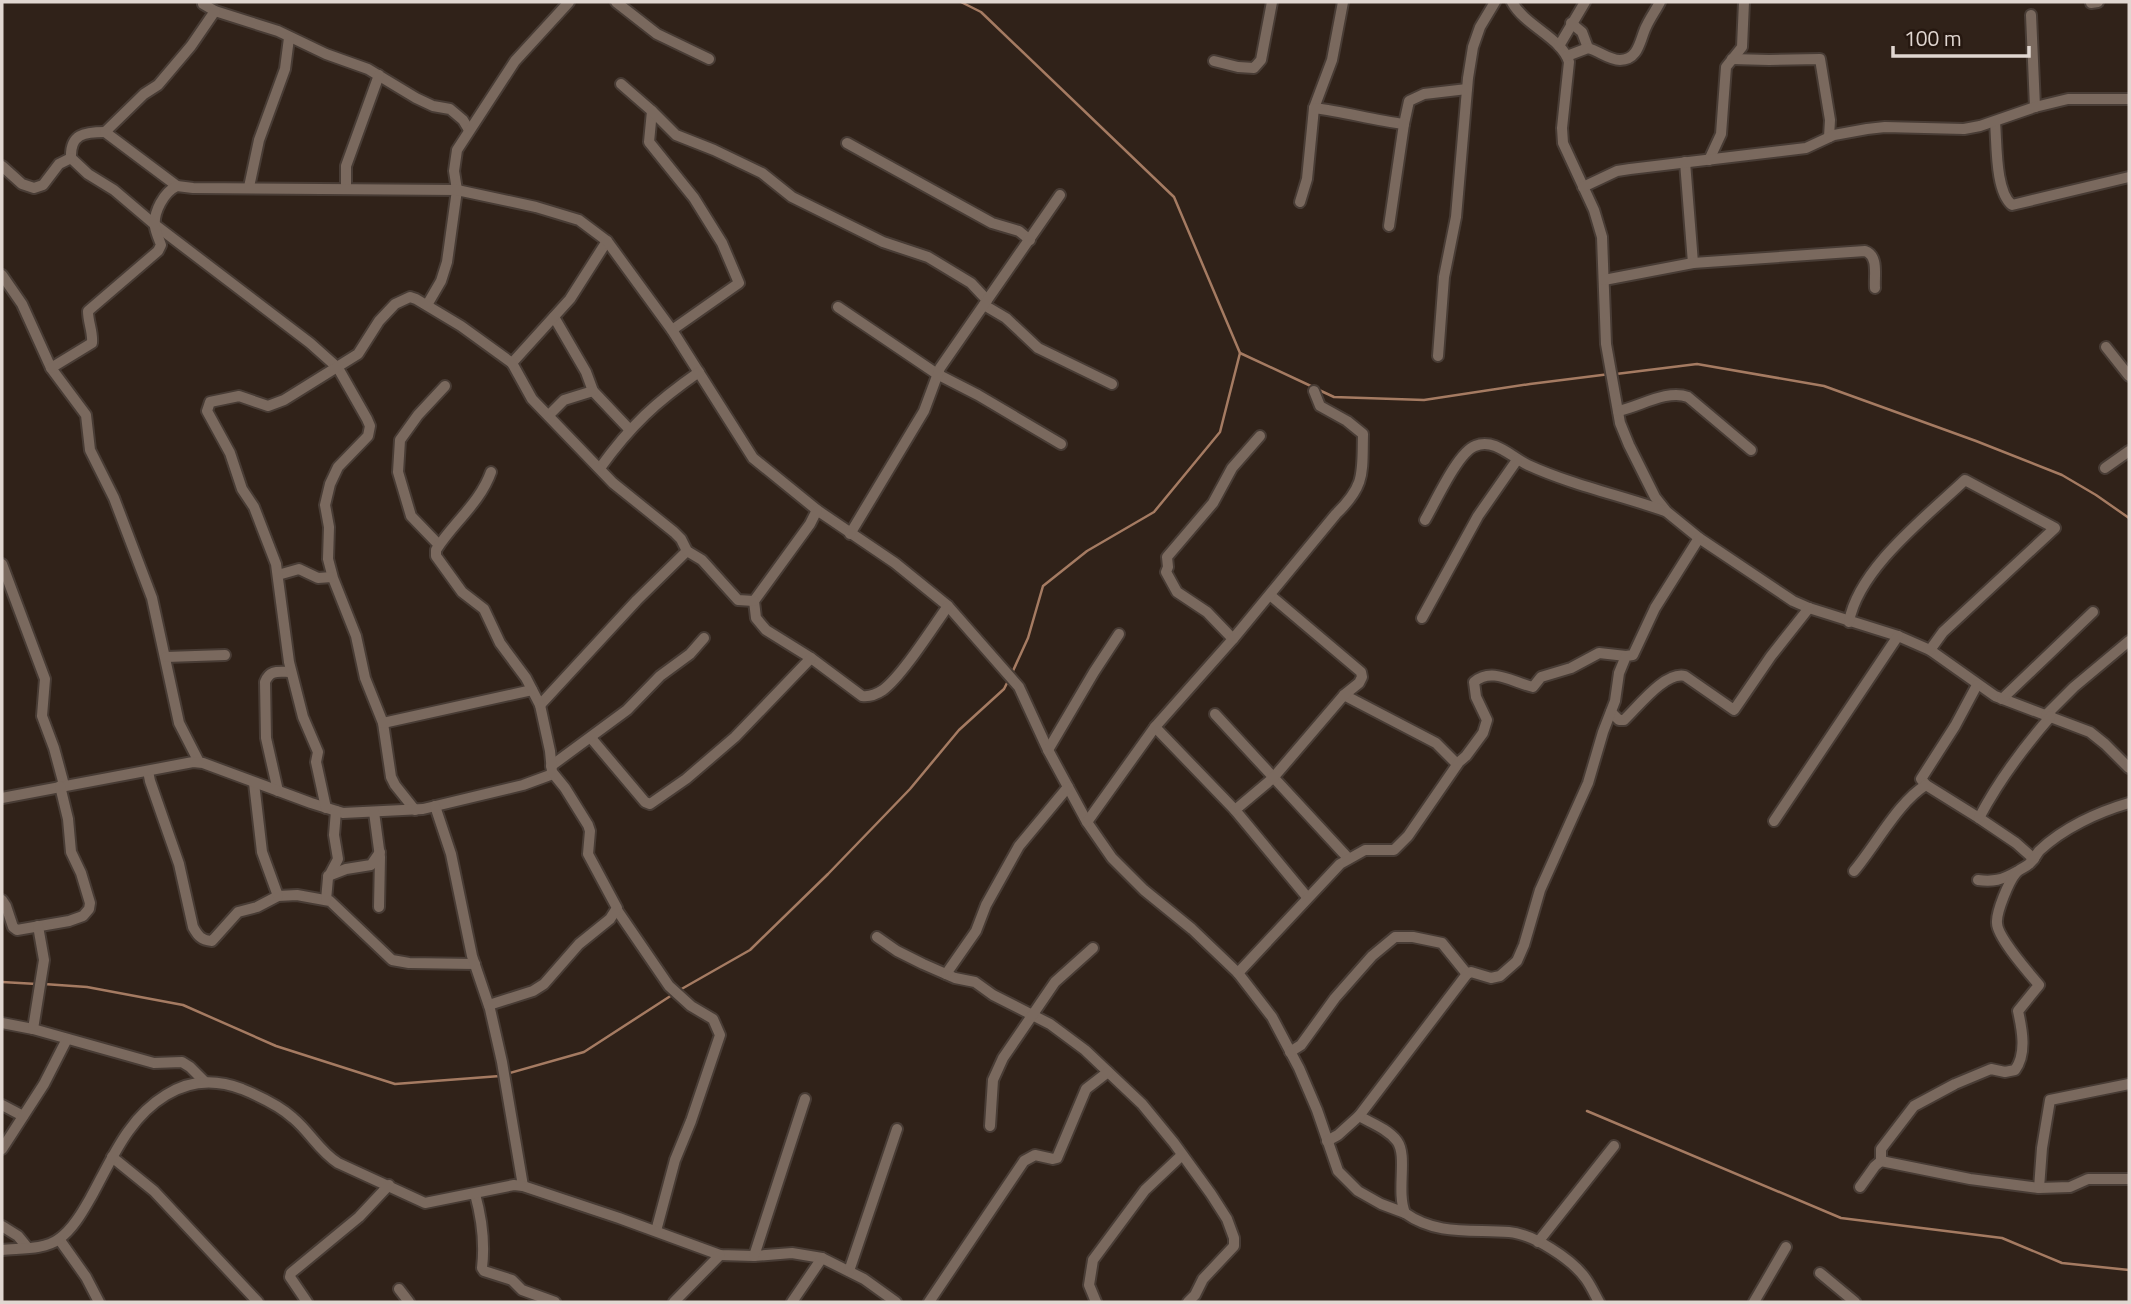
<svg xmlns="http://www.w3.org/2000/svg" width="2131" height="1304" viewBox="0 0 2131 1304" font-family="'Titillium Web',sans-serif">
<style>
.lines{fill:none;stroke-linecap:round;stroke-linejoin:round}
.stream{stroke:#a57b62;stroke-width:2.5}
.minor-casing{stroke:#483c35;stroke-width:14}
.minor{stroke:#7a695e;stroke-width:10}
</style>
<rect width="100%" height="100%" fill="#302219"/>
<g class="lines">
<!-- stream -->
<g class="stream">
<polyline points="961,2 981,12 1174,197 1240,353 1313,387"/>
<polyline points="1616,374 1697,364 1824,386 1976,441 2062,475 2096,495 2129,518"/>
<polyline points="1319,390 1334,397 1424,400 1530,384 1610,374"/>
<polyline points="1012,673 1028,638 1043,586 1087,551 1154,512 1220,432 1240,353"/>
<polyline points="2,982 37,984"/>
<polyline points="44,984 87,987 183,1005 276,1046 395,1084 500,1076"/>
<polyline points="678,991 750,950 828,874 910,789 959,730 1004,689 1009,679"/>
<polyline points="506,1074 584,1052 672,995"/>
<polyline points="1587,1111 1841,1218 2002,1238 2062,1263 2129,1270"/>
</g>
<!-- minor casing -->
<g class="minor-casing">
<g id="minor">
<polyline points="204,2 203,4 215,11 278,31 326,54 368,69 416,98 433,106 450,109 463,120 469,130"/>
<polyline points="616,2 657,34 709,59"/>
<path d="M1512,2C1525,26 1562,38 1569,62L1562,128L1563,143L1594,210L1602,237L1606,344L1620,423L1629,445L1655,497L1667,512L1699,538L1793,601L1809,608L1898,636L1930,650L1995,696L2090,732L2105,744L2129,768"/>
<polyline points="2091,3 2098,2"/>
<polyline points="2031,15 2035,107"/>
<polyline points="1571,23 1582,32 1588,48"/>
<polyline points="1559,46 1585,2"/>
<path d="M1567,56L1588,48C1599,51 1609,60 1620,60C1639,60 1640,39 1646,27C1650,18 1656,10 1660,2"/>
<polyline points="1732,59 1769,60 1820,59 1830,120 1829,137"/>
<polyline points="1214,61 1238,67 1254,68 1261,60 1272,2"/>
<polyline points="621,84 652,111 649,142 694,198 722,243 739,283 672,330"/>
<polyline points="1314,108 1332,60 1343,2"/>
<polyline points="652,111 676,135 714,150 762,173 792,197 883,242 928,257 971,283 987,300"/>
<path d="M1995,122C1997,144 1995,191 2012,205L2129,177"/>
<path d="M105,132C84,132 70,134 71,158L88,174L114,190L154,224L310,343L338,368L367,419L370,426L368,436L338,467L330,484L325,505L329,527L328,559L333,578L356,636L365,678L383,723L391,777L395,785L415,810"/>
<polyline points="847,143 992,223 1019,231 1030,240"/>
<polyline points="1709,160 1721,134 1726,67 1742,47 1744,2"/>
<polyline points="1685,162 1693,263"/>
<polyline points="2,166 22,184 34,188 43,185 59,164 71,158"/>
<polyline points="177,186 105,132 144,94 158,85 191,46 215,11"/>
<polyline points="249,187 259,140 285,69 289,38"/>
<polyline points="1583,187 1617,171 1630,169 1806,148 1834,135 1867,129 1885,127 1964,129 1980,126 2035,107 2068,99 2129,99"/>
<polyline points="346,188 346,166 379,75"/>
<path d="M1300,202L1307,179L1314,108C1345,112 1373,120 1404,124L1409,101L1424,94L1467,89"/>
<polyline points="1389,226 1404,124"/>
<polyline points="2,275 22,304 51,368 86,415 90,450 114,498 152,598 179,723 199,762"/>
<path d="M1604,280L1693,263L1865,251C1879,256 1874,275 1875,288"/>
<polyline points="427,305 441,281 447,262 457,190 454,171 457,150 515,61 569,2"/>
<polyline points="984,305 1006,318 1038,348 1112,384"/>
<polyline points="838,307 937,374 978,395 1061,444"/>
<polyline points="554,317 586,372 593,391 629,429"/>
<polyline points="2106,347 2129,376"/>
<polyline points="1438,356 1444,277 1456,217 1468,78 1473,47 1480,27 1495,2"/>
<polyline points="512,363 570,299 607,241"/>
<path d="M51,368L92,343C93,331 88,323 88,311L158,251L161,245C159,239 156,233 155,227C153,212 164,192 177,186L193,188L457,190L536,207L579,220L607,241L672,330L753,458L817,510L895,563L948,606L1019,687L1048,750L1087,822L1112,858L1144,890L1192,929L1238,973L1272,1017L1299,1068L1317,1110L1338,1171L1358,1191L1381,1204L1405,1213"/>
<path d="M1618,411C1639,407 1667,389 1688,397L1751,450"/>
<polyline points="549,415 564,400 593,391"/>
<path d="M600,468C631,425 656,402 699,372"/>
<polyline points="2105,468 2129,451"/>
<path d="M817,510L810,524L754,601L756,618L766,630L811,658L862,696C870,697 877,694 883,690C902,676 933,627 948,606"/>
<path d="M1425,520C1435,503 1458,452 1475,446C1495,438 1511,457 1528,465C1572,485 1619,495 1665,511"/>
<polyline points="850,534 924,411 940,368 1060,195"/>
<polyline points="439,545 411,516 398,472 400,440 418,415 445,386"/>
<polyline points="2,564 45,679 42,716 54,748 64,785"/>
<polyline points="278,575 299,569 318,578 332,577"/>
<polyline points="1422,618 1478,516 1517,460"/>
<path d="M1849,622C1858,569 1927,516 1965,480L2055,528L1943,632L1930,650"/>
<polyline points="1233,639 1207,612 1177,592 1166,572 1168,567 1167,557 1213,503 1232,468 1260,436"/>
<polyline points="166,657 225,655"/>
<polyline points="1977,685 1955,726 1921,779 1926,785 1979,818 2016,843 2034,859"/>
<polyline points="1344,695 1436,743 1457,764"/>
<polyline points="2002,699 2093,612"/>
<polyline points="540,705 637,600 687,551"/>
<path d="M1611,712L1619,720H1624C1638,707 1665,671 1685,676L1734,710L1771,656L1809,608"/>
<polyline points="1215,714 1348,858"/>
<polyline points="2046,715 2074,687 2129,641"/>
<polyline points="383,723 532,690"/>
<polyline points="1155,727 1235,810 1307,897"/>
<polyline points="591,738 645,802 650,804 686,779 735,737 811,658"/>
<polyline points="1048,750 1094,672 1119,634"/>
<polyline points="551,766 627,710 660,676 690,654 704,638"/>
<path d="M148,771L150,781L179,864L193,927C198,936 201,940 212,941L238,912L257,907L278,896L297,895L330,901L392,960L409,963L475,964"/>
<polyline points="254,783 262,852 278,896"/>
<path d="M278,791L266,738L265,682C270,669 279,672 291,672"/>
<polyline points="2,798 193,762 203,763 311,803 343,813 423,809 523,785 553,774"/>
<polyline points="435,806 451,854 472,956 490,1009 502,1062 523,1186"/>
<polyline points="326,808 316,762 318,752 303,717 289,662 276,564 254,507 242,489 230,453 207,411 210,402 239,396 268,406 284,400 358,354 379,321 395,304 410,297 416,299 461,326 512,363 532,399 613,483 674,532 681,539 687,551 702,560 738,600 754,601"/>
<polyline points="1235,810 1273,778 1344,695 1359,683 1362,677 1361,672 1270,595"/>
<polyline points="374,812 380,857 379,907"/>
<path d="M1979,818C1999,780 2023,748 2051,716"/>
<polyline points="1774,821 1898,636"/>
<path d="M1087,822L1155,727L1233,639L1336,514C1366,485 1362,473 1363,434L1347,421L1320,406L1314,391"/>
<path d="M1854,871C1876,845 1899,801 1926,785"/>
<polyline points="328,876 346,869 371,865 380,852"/>
<path d="M1978,880C1993,882 2002,880 2016,872"/>
<polyline points="2,900 6,906 13,927 17,930 69,921 83,916 89,909 90,903 81,873 71,852 68,819 60,786"/>
<polyline points="326,900 328,878 338,859 334,835 336,811"/>
<polyline points="617,910 669,986 691,1006 713,1019 720,1035 691,1121 675,1160 656,1231"/>
<polyline points="877,937 897,951 923,964 955,978 975,982 993,995 1050,1024 1085,1050 1142,1104 1174,1143 1211,1194 1227,1219 1234,1238 1234,1246 1203,1279 1195,1295 1188,1302"/>
<path d="M1238,973L1340,864L1365,850H1394L1408,836L1459,762L1466,756L1483,733L1487,720L1476,697L1474,682C1492,667 1512,682 1533,687L1541,677L1571,668L1599,653L1626,656"/>
<polyline points="946,974 976,931 986,905 1019,846 1068,787"/>
<path d="M489,1005L533,991L544,984L579,944L610,919L617,908L588,854L590,831L588,825L565,788L552,772L550,751L540,705L526,678L500,643L484,609L462,592L436,556V550C453,523 480,503 491,472"/>
<polyline points="2,1023 33,1029 154,1063 182,1062 190,1067 205,1082"/>
<polyline points="33,1029 44,960 38,926"/>
<polyline points="1290,1052 1301,1045 1335,998 1372,956 1395,937 1413,937 1442,943 1467,974"/>
<polyline points="2,1105 23,1116"/>
<path d="M1359,1116C1371,1123 1388,1129 1397,1141C1408,1156 1396,1191 1405,1213C1437,1236 1473,1229 1509,1232C1533,1234 1572,1259 1586,1279C1591,1286 1595,1295 1599,1302"/>
<polyline points="990,1126 993,1080 1003,1058 1055,982 1093,948"/>
<polyline points="1327,1141 1338,1135 1359,1116 1467,974 1471,972 1491,978 1500,976 1517,961 1524,945 1540,890 1588,783 1603,732 1615,701 1619,673 1626,656 1633,655 1655,608 1699,538"/>
<polyline points="2,1149 44,1084 67,1039"/>
<polyline points="112,1157 154,1191 258,1302"/>
<polyline points="1881,1161 1970,1179 2039,1188 2070,1187 2088,1179 2129,1179"/>
<path d="M1860,1187L1875,1166L1881,1161V1149L1914,1106L1955,1084L1991,1069L2005,1072L2015,1070C2027,1054 2022,1029 2018,1011L2039,985C2029,973 1997,937 1997,923C1996,912 2009,881 2016,873C2019,869 2026,867 2029,864C2034,860 2036,855 2039,851C2063,828 2098,812 2129,803"/>
<polyline points="2039,1188 2042,1148 2050,1100 2129,1084"/>
<path d="M475,1194C482,1219 485,1243 482,1268L484,1271L512,1280L522,1290L555,1302"/>
<polyline points="2,1226 18,1236 27,1247"/>
<polyline points="59,1239 86,1277 99,1302"/>
<polyline points="1538,1242 1614,1146"/>
<path d="M2,1250C19,1248 44,1250 59,1239C73,1229 83,1211 91,1197C112,1159 128,1118 166,1095C190,1080 216,1079 242,1089C259,1096 280,1106 293,1118C310,1132 319,1151 338,1163L425,1203L514,1185L523,1186L619,1218L720,1255L754,1256L792,1253L822,1258L864,1279L896,1302"/>
<polyline points="754,1256 805,1099"/>
<polyline points="849,1271 897,1129"/>
<polyline points="1820,1273 1855,1302"/>
<polyline points="399,1289 409,1302"/>
<polyline points="307,1302 290,1277 291,1273 359,1217 389,1185"/>
<polyline points="674,1302 720,1255"/>
<polyline points="792,1302 822,1258"/>
<polyline points="929,1302 1024,1161 1035,1155 1053,1159 1057,1158 1086,1089 1108,1072"/>
<polyline points="1096,1302 1089,1285 1093,1260 1145,1190 1182,1155"/>
<polyline points="1754,1302 1786,1247"/>
</g>
</g>
<!-- minor -->
<use href="#minor" class="minor"/>
</g>
<!-- border -->
<rect width="2131" height="1304" fill="none" stroke="#e1d7d1" stroke-width="7"/>
<!-- scale -->
<path d="M1893 46v10h136v-10" fill="none" stroke="#e1d7d1" stroke-width="3.5"/>
<text x="1904" y="46" font-size="21" fill="#e1d7d1" stroke="#261810" stroke-width="5" paint-order="stroke">100 m</text>
</svg>
